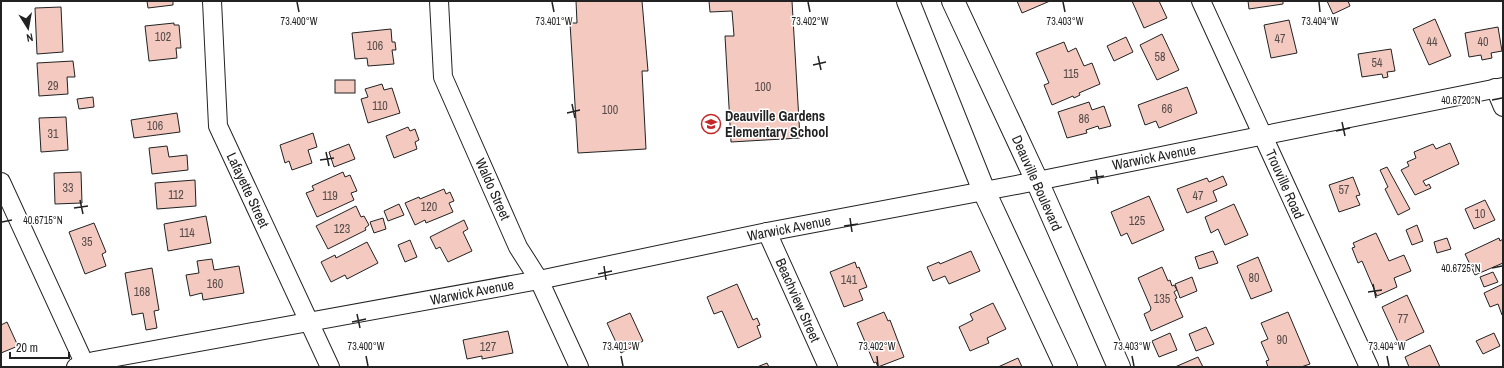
<svg xmlns="http://www.w3.org/2000/svg" width="1504" height="368" viewBox="0 0 1504 368" font-family="'Archivo Narrow',sans-serif">
	<rect width="100%" height="100%" fill="#fff"/>
	<g fill="#f3c9c0" stroke="#222">
		<polygon points="147,1 173,1 173,5 148,8"/>
		<polygon points="576,1 642,1 648,71 642,71 646,149 578,153 570,23 577,23"/>
		<polygon points="709,1 792,1 800,138 731,142 725,36 734,36 732,11 710,12"/>
		<polygon points="1017,1 1050,1 1022,13"/>
		<polygon points="1132,1 1159,1 1167,18 1144,28"/>
		<polygon points="1248,1 1283,1 1283,4 1249,9"/>
		<polygon points="1327,1 1348,1 1350,6 1333,14"/>
		<polygon points="61,7 63,52 37,54 35,8"/>
		<polygon points="1435,19 1451,56 1429,65 1413,29"/>
		<polygon points="1289,20 1297,53 1271,58 1264,25"/>
		<polygon points="174,23 174,25 179,25 181,48 176,48 177,58 149,61 145,26"/>
		<polygon points="1498,27 1502,51 1491,53 1492,58 1482,60 1481,55 1469,57 1465,33"/>
		<polygon points="391,29 392,42 395,42 396,50 392,50 394,64 368,66 367,58 355,59 352,33"/>
		<polygon points="1162,34 1179,70 1157,80 1140,45"/>
		<polygon points="1126,37 1133,52 1114,61 1107,46"/>
		<polygon points="1064,42 1068,52 1076,48 1084,66 1092,63 1100,84 1079,93 1080,95 1074,98 1073,96 1052,105 1044,85 1049,83 1036,53"/>
		<polygon points="1391,49 1395,71 1387,72 1388,77 1383,78 1382,74 1362,77 1358,54"/>
		<polygon points="73,61 75,77 67,77 68,94 39,96 37,63"/>
		<rect x="335" y="80" width="20" height="13"/>
		<polygon points="382,84 384,90 392,88 400,113 368,123 361,99 368,97 365,89"/>
		<polygon points="1187,87 1197,113 1159,128 1156,121 1145,125 1138,105"/>
		<polygon points="93,97 94,107 79,109 77,99"/>
		<polygon points="1089,102 1092,110 1104,106 1111,126 1099,129 1098,126 1086,130 1087,133 1067,138 1058,112"/>
		<polygon points="177,113 180,132 134,138 131,120"/>
		<polygon points="66,117 68,150 41,152 39,118"/>
		<polygon points="408,127 410,131 415,129 419,140 415,142 417,149 394,158 386,136"/>
		<polygon points="313,133 317,147 308,150 312,163 292,170 289,161 285,163 280,145"/>
		<polygon points="1450,143 1459,164 1423,181 1426,186 1429,184 1431,188 1415,195 1401,170 1409,166 1407,162 1416,158 1414,152 1433,144 1436,149"/>
		<polygon points="349,144 355,159 334,167 329,152"/>
		<polygon points="167,146 169,157 187,155 188,170 152,174 149,148"/>
		<polygon points="1387,167 1410,209 1398,215 1385,189 1388,187 1380,170"/>
		<polygon points="81,172 82,203 55,204 54,173"/>
		<polygon points="343,172 345,177 350,175 357,191 351,193 354,200 317,217 306,193 314,190 312,186"/>
		<polygon points="1223,176 1227,185 1213,191 1217,201 1187,213 1177,189 1207,178 1209,182"/>
		<polygon points="1353,177 1360,195 1356,196 1360,205 1339,212 1329,185"/>
		<polygon points="195,180 196,206 157,209 155,183"/>
		<polygon points="444,189 446,194 450,192 454,201 449,203 453,212 426,223 425,220 415,225 405,203 419,197 420,199"/>
		<polygon points="1149,196 1164,230 1132,244 1127,233 1121,236 1111,212"/>
		<polygon points="1485,200 1495,220 1474,229 1465,209"/>
		<polygon points="399,204 404,215 388,221 384,211"/>
		<polygon points="1234,204 1248,235 1225,245 1218,229 1211,233 1205,217"/>
		<polygon points="356,206 361,217 364,216 369,225 365,228 366,230 328,249 316,226"/>
		<polygon points="206,216 211,243 168,251 164,224"/>
		<polygon points="383,218 386,229 374,233 370,222"/>
		<polygon points="464,220 468,229 463,232 472,251 448,262 440,247 436,249 430,237"/>
		<polygon points="94,223 106,252 102,254 106,266 85,274 69,232"/>
		<polygon points="1417,225 1423,241 1412,245 1406,230"/>
		<polygon points="1376,233 1389,261 1404,255 1411,271 1394,278 1397,287 1377,296 1362,261 1358,263 1352,248 1355,247 1353,243"/>
		<polygon points="1447,238 1451,249 1437,253 1434,242"/>
		<polygon points="1499,238 1500,241 1503,239 1503,263 1475,275 1465,254"/>
		<polygon points="410,240 417,257 405,262 398,245"/>
		<polygon points="367,242 378,263 347,279 345,275 331,282 321,262 335,255 336,258"/>
		<polygon points="971,251 980,271 949,284 945,276 933,281 927,267 939,262 940,264"/>
		<polygon points="1213,251 1218,263 1199,269 1195,257"/>
		<polygon points="1258,257 1272,291 1251,299 1237,266"/>
		<polygon points="212,259 214,270 239,266 244,293 203,300 202,293 190,296 186,275 199,273 197,261"/>
		<polygon points="855,262 857,268 859,267 867,287 859,290 863,300 844,307 830,272"/>
		<polygon points="1162,267 1168,281 1170,280 1172,286 1174,285 1177,290 1174,292 1177,298 1175,299 1183,317 1151,331 1144,314 1150,311 1151,308 1138,278"/>
		<polygon points="152,268 159,310 154,311 157,328 146,330 143,313 132,315 125,273"/>
		<polygon points="1493,272 1498,282 1484,287 1480,277"/>
		<polygon points="1192,277 1197,291 1180,298 1175,284"/>
		<polygon points="737,284 753,320 757,318 760,325 757,326 761,337 738,348 722,311 714,314 707,297"/>
		<polygon points="1503,284 1503,314 1502,315 1498,304 1490,307 1484,293"/>
		<polygon points="1407,295 1424,332 1399,344 1382,307"/>
		<polygon points="993,303 1006,329 987,338 989,343 970,351 959,327 973,320 970,314"/>
		<polygon points="884,312 888,321 890,320 904,357 878,367 876,362 874,363 857,323"/>
		<polygon points="1288,312 1310,364 1301,367 1268,367 1266,361 1269,360 1261,342 1268,339 1261,323"/>
		<polygon points="630,313 643,341 621,353 607,323"/>
		<polygon points="7,322 18,346 1,353 1,325"/>
		<polygon points="1206,327 1214,344 1196,351 1189,334"/>
		<polygon points="508,331 513,353 482,359 482,356 467,359 463,340"/>
		<polygon points="1170,333 1177,350 1159,357 1152,341"/>
		<polygon points="1494,333 1500,346 1483,354 1476,341"/>
		<polygon points="1430,345 1440,367 1409,367 1405,357"/>
		<polygon points="1198,357 1203,367 1175,367"/>
		<polygon points="1018,358 1022,367 998,367"/>
		<polygon points="767,363 769,367 757,367"/>
	</g>
	<g fill="none" stroke-linecap="round" stroke-linejoin="round">
		<g stroke="#222" stroke-width="20">
			<g id="minor">
				<polyline points="212,1 218,126 330,367"/>
				<polyline points="439,1 443,77 518,247 539,280 579,367"/>
				<polyline points="1201,1 1369,367"/>
				<polyline points="1495,88 1503,107"/>
				<polyline points="1,182 86,367"/>
				<polyline points="767,232 828,367"/>
				<polyline points="76,367 94,361 539,280 767,232 1037,181 1503,87"/>
			</g>
		</g>
		<g stroke="#222" stroke-width="24">
			<g id="tertiary">
				<polyline points="908,1 984,191 1066,367"/>
				<polyline points="953,1 1037,181 1119,367"/>
			</g>
		</g>
		<use href="#minor" stroke="#fff" stroke-width="18"/>
		<use href="#tertiary" stroke="#fff" stroke-width="22"/>
	</g>
	<path fill="none" stroke="#222" stroke-width="1.5" d="M297,2L299,12M552,2L554,12M808,2L810,12M1063,2L1065,12M1319,2L1320,12M818,56L821,70M813,65L826,62M1492,100L1502,98M572,104L575,118M567,113L580,110M1342,122L1345,136M1336,131L1350,128M326,152L329,166M320,160L334,158M1096,170L1098,184M1090,178L1104,176M80,200L83,214M74,208L88,206M850,218L852,232M2,222L12,220M844,226L858,224M604,266L606,280M1492,268L1502,266M598,274L612,271M1373,284L1376,298M1368,292L1382,290M357,314L360,328M352,322L366,319M366,356L368,366M621,356L623,366M877,356L878,366M1132,356L1134,366M1387,356L1389,366"/>
	<defs>
		<g id="school-ring" transform="scale(1)"><circle r="9.5" fill="#fff" stroke="#c62828" stroke-width="1.5"/><path d="M0-5L7-2L0 1L-7-2ZM-4 1L0 2.5L4 1V4Q0 6-4 4Z" fill="#c62828"/></g>
	</defs>
	<g fill-rule="evenodd">
		<use href="#school-ring" x="711" y="124"/>
	</g>
	<g text-anchor="middle" dominant-baseline="central" stroke-width="3" stroke-linejoin="round" paint-order="stroke">
		<g font-size="12" fill="#564c4a">
			<text x="163" y="37">102</text>
			<text x="1280" y="39">47</text>
			<text x="1432" y="42">44</text>
			<text x="1483" y="42">40</text>
			<text x="375" y="46">106</text>
			<text x="1160" y="57">58</text>
			<text x="1377" y="63">54</text>
			<text x="1071" y="74">115</text>
			<text x="53" y="86">29</text>
			<text x="763" y="87">100</text>
			<text x="380" y="106">110</text>
			<text x="1167" y="109">66</text>
			<text x="610" y="110">100</text>
			<text x="1084" y="119">86</text>
			<text x="155" y="126">106</text>
			<text x="53" y="134">31</text>
			<text x="68" y="188">33</text>
			<text x="1344" y="190">57</text>
			<text x="176" y="195">112</text>
			<text x="330" y="196">119</text>
			<text x="1198" y="196">47</text>
			<text x="429" y="207">120</text>
			<text x="1480" y="214">10</text>
			<text x="1137" y="221">125</text>
			<text x="342" y="229">123</text>
			<text x="187" y="233">114</text>
			<text x="87" y="242">35</text>
			<text x="1254" y="278">80</text>
			<text x="849" y="280">141</text>
			<text x="215" y="284">160</text>
			<text x="142" y="292">168</text>
			<text x="1162" y="299">135</text>
			<text x="1403" y="319">77</text>
			<text x="1282" y="340">90</text>
			<text x="488" y="347">127</text>
		</g>
		<g font-size="14" font-weight="bold" fill="#222" stroke="#fff" text-anchor="start">
			<text x="725" y="116">Deauville Gardens<tspan x="725" dy="16">Elementary School</tspan></text>
		</g>
		<g font-size="14" fill="#222" stroke="#fff">
			<text transform="translate(1154 157) rotate(-11)">Warwick Avenue</text>
			<text transform="translate(1037 183) rotate(66)">Deauville Boulevard</text>
			<text transform="translate(1285 184) rotate(66)">Trouville Road</text>
			<text transform="translate(493 189) rotate(66)">Waldo Street</text>
			<text transform="translate(248 190) rotate(65)">Lafayette Street</text>
			<text transform="translate(789 228) rotate(-11)">Warwick Avenue</text>
			<text transform="translate(472 292) rotate(-11)">Warwick Avenue</text>
			<text transform="translate(798 300) rotate(66)">Beachview Street</text>
		</g>
	</g>
	<g font-size="10" text-anchor="middle" fill="#222" stroke="#fff" stroke-width="3" stroke-linejoin="round" paint-order="stroke">
		<text x="299" y="25">73.400°W</text>
		<text x="554" y="25">73.401°W</text>
		<text x="810" y="25">73.402°W</text>
		<text x="1065" y="25">73.403°W</text>
		<text x="1320" y="25">73.404°W</text>
		<text x="1461" y="104">40.6720°N</text>
		<text x="43" y="224">40.6715°N</text>
		<text x="1461" y="272">40.6725°N</text>
		<text x="366" y="350">73.400°W</text>
		<text x="621" y="350">73.401°W</text>
		<text x="877" y="350">73.402°W</text>
		<text x="1132" y="350">73.403°W</text>
		<text x="1387" y="350">73.404°W</text>
	</g>
	<rect width="1504" height="368" fill="none" stroke="#222222" stroke-width="4"/>
	<g transform="translate(28 28) rotate(169)" stroke="#ffffff" stroke-width="3" paint-order="stroke">
	<path d="M0-3L7 15L0 10L-7 15Z" fill="#222222"/>
	<text y="-6" font-size="11" font-weight="bold" text-anchor="middle" fill="#222222">N</text>
	</g>
	<path d="M10 352v6h59v-6" fill="none" stroke="#222222" stroke-width="2"/>
	<text x="16" y="352" font-size="12" fill="#222222" stroke="#ffffff" stroke-width="3" paint-order="stroke">20 m</text>
</svg>
